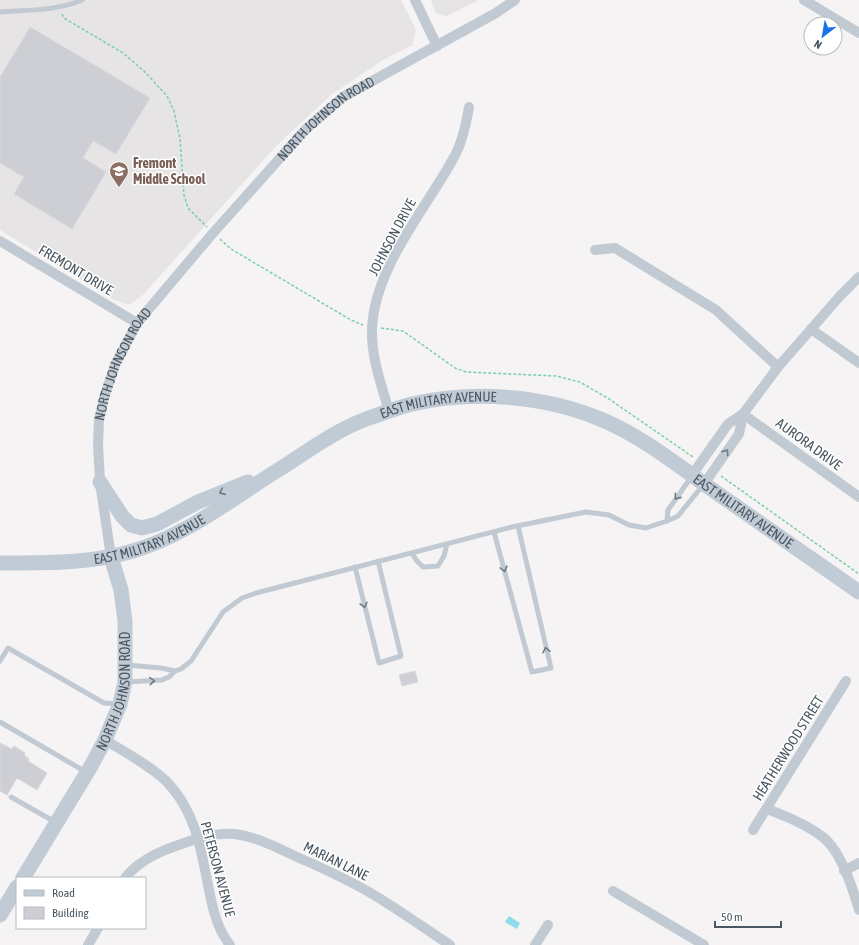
<svg xmlns="http://www.w3.org/2000/svg" width="859" height="945" viewBox="0 0 859 945" font-family="'Asap Condensed',sans-serif">
	<rect width="100%" height="100%" fill="#f5f3f3"/>
	<g fill="#e6e4e5">
		<polygon points="0,0 401,0 416,29 413,45 383,60 331,95 276,146 143,295 129,305 112,299 0,230"/>
		<polygon points="431,0 479,0 447,16 437,14 434,10"/>
	</g>
	<polygon fill="#90daee" points="509,916 520,923 517,929 505,922"/>
	<g fill="#cdcfd5" stroke="#d7d9de">
		<polygon points="30,27 150,98 116,154 93,141 83,158 106,172 72,229 14,194 24,177 0,163 0,77"/>
		<polygon points="415,671 418,682 402,686 399,675"/>
		<polygon points="0,743 12,749 14,746 25,753 24,755 29,759 28,761 47,773 37,790 17,778 7,795 0,791"/>
	</g>
	<g fill="none" stroke-linecap="round" stroke-linejoin="round">
		<g stroke="#7ad0a6" stroke-width="1.5" stroke-dasharray="3 2" stroke-linecap="butt">
			<polyline points="62,14 64,18 123,53 144,71 167,96 174,111 180,139 184,195 188,208 207,227"/>
			<polyline points="220,239 231,249 351,320 363,325"/>
			<polyline points="381,328 403,331 455,368 466,372 556,376 580,382 609,399 693,457"/>
			<polyline points="721,476 859,574"/>
		</g>
		<g stroke="#c1cad2" stroke-width="5">
			<path d="M0,12C27,10 57,11 82,0"/>
			<polyline points="667,521 668,510 692,476"/>
			<polyline points="494,532 532,672 551,668 518,526"/>
			<polyline points="412,553 416,560 423,567 438,566 444,556 447,544"/>
			<polyline points="355,567 379,663 401,656 378,561"/>
			<polyline points="0,661 8,648 104,703 117,704"/>
			<polyline points="127,665 161,668 175,671"/>
			<polyline points="126,682 162,680 169,677 175,671 181,669 191,661 223,612 242,598 256,593 512,527 586,512 609,515 629,525 646,528 667,521 678,516 703,485"/>
			<polyline points="0,722 86,772"/>
			<polyline points="11,797 55,822"/>
		</g>
		<g stroke="#c1cad2" stroke-width="10">
			<polyline points="415,0 437,46"/>
			<polyline points="804,0 859,33"/>
			<polyline points="0,241 137,323"/>
			<polyline points="595,250 615,248 716,310 778,367"/>
			<polyline points="811,329 859,363"/>
			<path d="M389,411C381,384 371,357 372,328C375,267 425,210 453,159C462,144 466,125 469,107"/>
			<polyline points="743,414 859,497"/>
			<polyline points="692,475 728,424 743,414 778,367 840,296 859,277"/>
			<polyline points="704,484 739,434 743,414"/>
			<path id="s1" d="M111,557L100,482L98,444L99,420L104,398L115,365L137,323L213,233L306,129L343,97L496,13L515,0"/>
			<path d="M105,740C123,751 154,768 168,783C194,811 200,844 207,880C212,904 215,926 230,945"/>
			<path d="M767,809C786,816 808,825 824,838C841,852 853,889 859,910"/>
			<polyline points="753,830 846,681"/>
			<polyline points="844,871 859,863"/>
			<path d="M125,878C137,863 156,853 173,847C192,840 214,832 235,834C257,837 278,848 297,857C325,869 353,882 379,898C403,913 426,929 450,945"/>
			<polyline points="613,891 704,945"/>
			<polyline points="88,945 98,928"/>
			<polyline points="535,945 548,925"/>
		</g>
		<g stroke="#c1cbd6" stroke-width="15">
			<polyline points="100,482 122,516 131,525 142,528 157,524 198,502 248,482"/>
			<path id="s2" d="M0,563C45,563 90,564 133,551C185,536 230,500 275,472C304,454 334,431 366,419C381,414 396,408 412,404C475,390 545,395 605,421C646,439 681,468 717,493C765,526 812,559 859,592"/>
			<path id="s3" d="M23,878L91,766L105,740L120,704L125,682V621L121,590L111,557"/>
			<polyline points="0,915 17,887"/>
		</g>
	</g>
	<defs><path id="oneway-chevron" d="M-2-3.5L2.5 0L-2 3.5" fill="none" stroke-width="1.6" stroke-linecap="round" stroke-linejoin="round"/></defs>
	<g stroke="#6e7983">
		<use href="#oneway-chevron" transform="translate(726 452) rotate(-55)"/>
		<use href="#oneway-chevron" transform="translate(677 497) rotate(125)"/>
		<use href="#oneway-chevron" transform="translate(504 569) rotate(75)"/>
		<use href="#oneway-chevron" transform="translate(364 605) rotate(76)"/>
		<use href="#oneway-chevron" transform="translate(546 650) rotate(-103)"/>
		<use href="#oneway-chevron" transform="translate(152 681) rotate(-3)"/>
	</g>
	<use stroke="#6e7984" href="#oneway-chevron" transform="translate(222 492) rotate(156)"/>
	<defs>
		<g id="school-pin" transform="scale(1)"><path d="M0 17L-7.5 6A9.5 9.5 0 1 1 7.5 6Z" fill="#8d6e63" stroke="#fff"/><path d="M0-5L7-2L0 1L-7-2ZM-4 1L0 2.5L4 1V4Q0 6-4 4Z" fill="#fff"/></g>
	</defs>
	<g fill-rule="evenodd">
		<use href="#school-pin" x="119" y="171"/>
	</g>
	<g text-anchor="middle" dominant-baseline="central" stroke-width="3" stroke-linejoin="round" paint-order="stroke">
		<g font-size="14" fill="#4a5661" stroke="#fff">
			<text stroke="none"><textPath href="#s1" startOffset="522">NORTH JOHNSON ROAD</textPath></text>
			<text transform="translate(392 237) rotate(-62)">JOHNSON DRIVE</text>
			<text transform="translate(76 270) rotate(31)">FREMONT DRIVE</text>
			<text stroke="none"><textPath href="#s1" startOffset="199">NORTH JOHNSON ROAD</textPath></text>
			<text stroke="none"><textPath href="#s2" startOffset="477">EAST MILITARY AVENUE</textPath></text>
			<text transform="translate(809 444) rotate(36)">AURORA DRIVE</text>
			<text stroke="none"><textPath href="#s2" startOffset="813">EAST MILITARY AVENUE</textPath></text>
			<text stroke="none"><textPath href="#s2" startOffset="153">EAST MILITARY AVENUE</textPath></text>
			<text stroke="none"><textPath href="#s3" startOffset="211">NORTH JOHNSON ROAD</textPath></text>
			<text transform="translate(788 748) rotate(-58)">HEATHERWOOD STREET</text>
			<text transform="translate(336 861) rotate(26)">MARIAN LANE</text>
			<text transform="translate(218 869) rotate(75)">PETERSON AVENUE</text>
		</g>
		<g font-size="14" font-weight="bold" fill="#785e54" stroke="#fff" text-anchor="start">
			<text x="133" y="163">Fremont<tspan x="133" dy="16">Middle School</tspan></text>
		</g>
	</g>
	<rect x="16" y="877" width="130" height="52" fill="#ffffff" stroke="#b7bbc0"/>
	<rect x="24" y="890" width="20" height="6" fill="#c1cbd6" stroke="#b7bbc0"/>
	<text x="52" y="897" font-size="12" fill="#4a5661">Road</text>
	<rect x="24" y="907" width="20" height="12" fill="#cdcfd5" stroke="#b7bbc0"/>
	<text x="52" y="917" font-size="12" fill="#4a5661">Building</text>
	<g transform="translate(823 36) rotate(211)"><circle r="19" fill="#ffffff" stroke="#b7bbc0"/>
	<path d="M0-3L7 15L0 10L-7 15Z" fill="#1a73e8"/>
	<text y="-6" font-size="11" font-weight="bold" text-anchor="middle" fill="#4a5661">N</text>
	</g>
	<path d="M715 921v6h66v-6" fill="none" stroke="#4a5661" stroke-width="2"/>
	<text x="721" y="921" font-size="12" fill="#4a5661" stroke="#ffffff" stroke-width="3" paint-order="stroke">50 m</text>
</svg>
